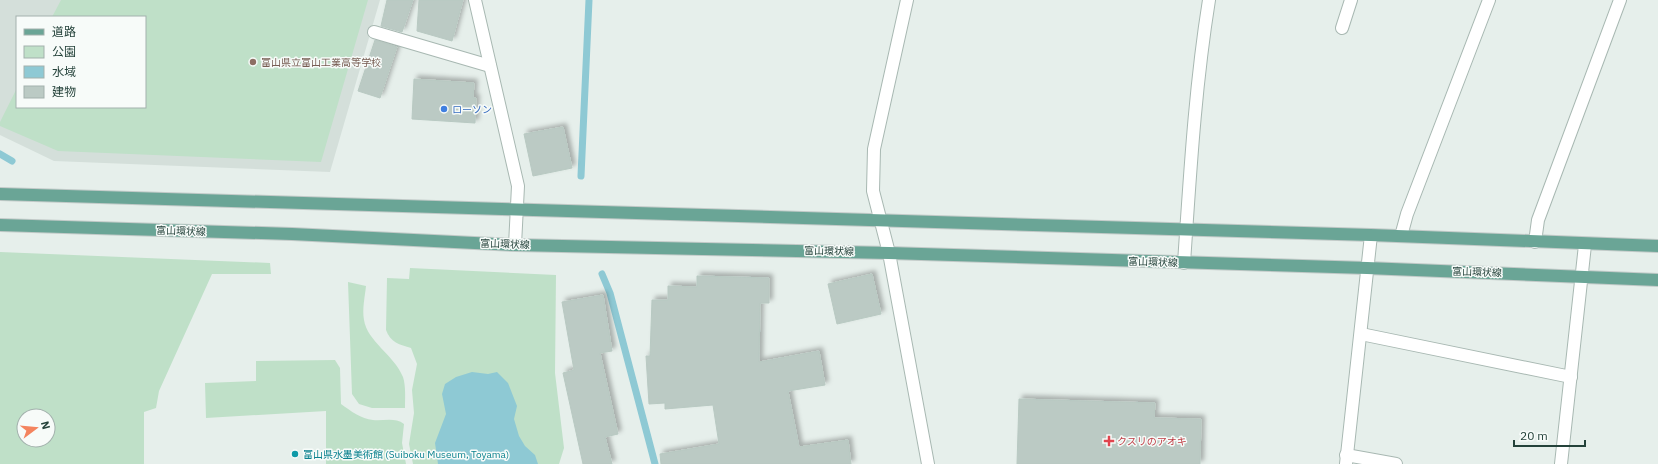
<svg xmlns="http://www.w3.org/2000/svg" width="1658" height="464" viewBox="0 0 1658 464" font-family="'IBM Plex Sans','Noto Sans JP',sans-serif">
	<defs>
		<filter id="shadow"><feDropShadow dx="3.5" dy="-3.5" stdDeviation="2" flood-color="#0004"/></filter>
	</defs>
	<rect width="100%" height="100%" fill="#e6efeb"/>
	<path fill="#d4dfda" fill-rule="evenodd" d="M0,0H380L330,172L54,161L0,135ZM17,17H145V107H17Z"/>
	<g fill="#bfe0c8" fill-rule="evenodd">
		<polygon points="61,0 368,0 321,162 58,151 0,126 0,122 17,88 17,107 145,107 145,17 52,17"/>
		<path d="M0,252L270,263L271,274H212L159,391L156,408L144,412V464H0ZM24,416H48V440H24Z"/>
		<path d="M410,268L556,275L555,373L564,448L559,464H413L409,444L414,413L412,390L417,364L411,348C400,345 390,342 386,330L387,278L409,279Z"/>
		<path d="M348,282L366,286C365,296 362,309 364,320C367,341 394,355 403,377C406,386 405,399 405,408H372L359,404L352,394Z"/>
		<path d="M335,360L340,368L341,404C351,411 361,419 373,420C384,421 395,417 404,424L402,443L406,464H326V411L206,418L205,383L256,381V361Z"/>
	</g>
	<polygon fill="#8ec9d4" points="472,372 488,374 497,372 508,383 517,406 514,419 519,436 525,446 535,455 538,464 438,464 435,443 446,414 442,394 445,384 456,377"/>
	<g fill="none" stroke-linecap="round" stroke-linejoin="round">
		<g stroke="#8ec9d4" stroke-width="7">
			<polyline points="0,154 12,161"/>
			<polyline points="581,176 589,0"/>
			<polyline points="602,274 610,293 655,464"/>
		</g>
	</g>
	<g fill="#bbcac4" stroke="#b8c9c2" filter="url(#shadow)">
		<polygon points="387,0 413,0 402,32 381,26"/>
		<polygon points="419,0 463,0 452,41 417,31"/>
		<polygon points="375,40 397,47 380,98 358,91"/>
		<polygon points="414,79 474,83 473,98 476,98 475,123 412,119"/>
		<polygon points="563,127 572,168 533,176 524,134"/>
		<polygon points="872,274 881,314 837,324 828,284"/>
		<polygon points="697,276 769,278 769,303 760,303 759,362 819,351 825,385 788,391 799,447 848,440 851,464 661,464 660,454 719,444 713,405 665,409 665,403 649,404 646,356 650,356 652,300 668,300 668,286 697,287"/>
		<polygon points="603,295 612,351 600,353 618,434 605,437 612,464 583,464 563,373 574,370 562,302"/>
		<polygon points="1019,399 1155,403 1154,418 1201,419 1200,464 1017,464"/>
	</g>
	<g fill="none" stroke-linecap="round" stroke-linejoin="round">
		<g stroke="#a8b8b2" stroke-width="14">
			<g id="street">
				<polyline points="475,0 518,186 515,245"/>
				<polyline points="907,0 874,149 873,191 889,253 928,464"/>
				<polyline points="1342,28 1351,0"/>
				<polyline points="374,32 490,66"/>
				<polyline points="1401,236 1407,214 1489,0"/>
				<polyline points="1535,242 1538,220 1620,0"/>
				<path d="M1184,263C1190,175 1195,87 1209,0"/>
				<polyline points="1361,334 1571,377"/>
				<polyline points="1346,455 1396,464"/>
				<polyline points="1346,464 1371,235"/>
				<polyline points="1561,464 1585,245"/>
			</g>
		</g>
		<g stroke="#c2cac8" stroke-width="14">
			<g id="primary">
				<polyline points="0,194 1371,235 1658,246"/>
				<polyline points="0,225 292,234 515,245 889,253 1367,268 1658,280"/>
			</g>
		</g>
		<use href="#street" stroke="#fff" stroke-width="12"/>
		<use href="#primary" stroke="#6aa596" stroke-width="12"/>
	</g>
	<circle fill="#8d6e63" stroke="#f7fbf9" stroke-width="1.5" cx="253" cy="62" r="4"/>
	<circle fill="#3f7fe0" stroke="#f7fbf9" stroke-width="1.5" cx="444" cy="109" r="4"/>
	<path fill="#e0444e" stroke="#f7fbf9" stroke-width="1.5" d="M1107 435h4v4h4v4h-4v4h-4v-4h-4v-4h4z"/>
	<circle fill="#0f9aa8" stroke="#f7fbf9" stroke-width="1.5" cx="295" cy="454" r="4"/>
	<g text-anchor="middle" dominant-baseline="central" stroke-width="3" stroke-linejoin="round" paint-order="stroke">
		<g font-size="10" fill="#785e54" stroke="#f7fbf9" text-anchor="start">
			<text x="261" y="62">富山県立富山工業高等学校</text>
		</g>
		<g font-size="10" fill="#366cbe" stroke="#f7fbf9" text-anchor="start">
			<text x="452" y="109">ローソン</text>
		</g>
		<g font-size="10" fill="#24423a" stroke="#f7fbf9">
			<text transform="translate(181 231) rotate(2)">富山環状線</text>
			<text transform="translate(505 244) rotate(2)">富山環状線</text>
			<text transform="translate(829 251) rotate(1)">富山環状線</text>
			<text transform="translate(1153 262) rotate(2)">富山環状線</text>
			<text transform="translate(1477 272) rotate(2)">富山環状線</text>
		</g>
		<g font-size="10" fill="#be3a42" stroke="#f7fbf9" text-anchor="start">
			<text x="1117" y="441">クスリのアオキ</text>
		</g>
		<g font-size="10" fill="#0d838f" stroke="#f7fbf9" text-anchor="start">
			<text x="303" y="454">富山県水墨美術館 (Suiboku Museum, Toyama)</text>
		</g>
	</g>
	<rect x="16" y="16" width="130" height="92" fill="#f7fbf9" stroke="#a3b1ad"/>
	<rect x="24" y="29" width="20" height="6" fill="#6aa596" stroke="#a3b1ad"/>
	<text x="52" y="36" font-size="12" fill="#24423a">道路</text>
	<rect x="24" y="46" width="20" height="12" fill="#bfe0c8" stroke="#a3b1ad"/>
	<text x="52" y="56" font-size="12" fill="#24423a">公園</text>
	<rect x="24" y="66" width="20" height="12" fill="#8ec9d4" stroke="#a3b1ad"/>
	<text x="52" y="76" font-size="12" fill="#24423a">水域</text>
	<rect x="24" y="86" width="20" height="12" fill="#bbcac4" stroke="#a3b1ad"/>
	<text x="52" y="96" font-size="12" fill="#24423a">建物</text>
	<g transform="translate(36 428) rotate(74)"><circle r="19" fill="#f7fbf9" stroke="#a3b1ad"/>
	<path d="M0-3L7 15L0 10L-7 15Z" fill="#f4845f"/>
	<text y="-6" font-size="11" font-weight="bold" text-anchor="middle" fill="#24423a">N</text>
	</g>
	<path d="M1514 440v6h71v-6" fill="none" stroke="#24423a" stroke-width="2"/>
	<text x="1520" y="440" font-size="12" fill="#24423a" stroke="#f7fbf9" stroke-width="3" paint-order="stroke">20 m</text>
</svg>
